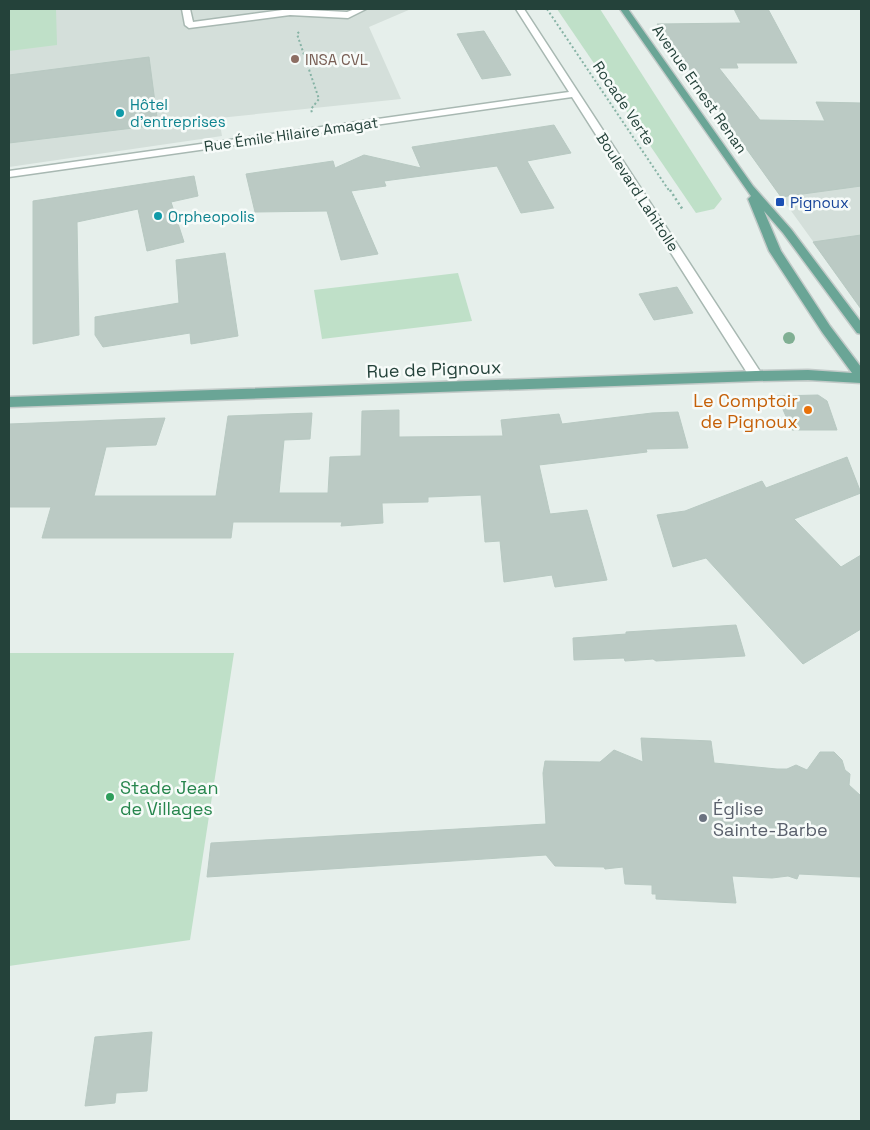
<svg xmlns="http://www.w3.org/2000/svg" width="870" height="1130" viewBox="0 0 870 1130" font-family="'Space Grotesk',sans-serif">
	<rect width="100%" height="100%" fill="#e6efeb"/>
	<g fill="#d4dfda">
		<polygon points="9,9 411,9 369,27 401,99 219,118 222,136 9,167"/>
		<polygon points="816,102 861,103 861,308 730,126 753,123 826,126"/>
	</g>
	<g fill="#bfe0c8">
		<polygon points="9,9 56,9 57,45 9,51"/>
		<polygon points="557,9 600,9 722,199 714,209 696,213"/>
		<polygon points="458,273 472,321 322,339 314,290"/>
		<polygon points="9,653 234,653 190,940 9,966"/>
	</g>
	<g fill="#bbcac4" stroke="#b8c9c2">
		<polygon points="734,9 768,9 797,63 736,63 738,68 719,68 760,120 825,121 816,102 861,103 861,186 781,197 657,24 741,23"/>
		<polygon points="484,31 511,75 482,79 457,34"/>
		<polygon points="149,57 158,125 9,143 9,75"/>
		<polygon points="554,125 571,153 527,161 554,208 521,213 497,166 384,181 386,186 351,191 378,254 341,260 327,211 255,212 246,174 333,161 335,168 364,155 421,168 412,147"/>
		<polygon points="194,176 198,196 171,202 184,242 147,251 138,209 77,222 79,335 33,344 33,201"/>
		<polygon points="861,235 861,309 813,242"/>
		<polygon points="225,253 238,336 191,344 190,333 103,347 95,335 95,317 179,303 176,260"/>
		<polygon points="677,287 693,313 654,320 639,294"/>
		<polygon points="818,395 827,401 837,430 792,430 777,396"/>
		<polygon points="399,410 399,437 503,436 501,420 559,414 562,424 652,413 678,412 688,448 646,449 647,452 539,465 550,514 587,510 607,580 555,587 552,575 504,582 500,541 485,542 481,495 428,497 428,502 382,503 383,523 341,526 342,522 233,522 231,538 42,538 51,507 9,507 9,424 165,418 156,445 106,447 94,496 216,496 228,416 312,413 310,439 284,440 279,493 328,493 330,457 361,456 362,411"/>
		<polygon points="847,457 861,493 794,519 841,567 861,555 861,629 803,664 706,558 673,567 657,515 685,511 762,481 766,488"/>
		<polygon points="736,625 745,656 656,661 653,659 625,661 624,658 574,660 573,638 626,634 626,632"/>
		<polygon points="641,738 711,741 714,763 777,769 787,769 796,765 807,770 820,752 834,752 842,760 845,770 850,774 849,785 861,796 861,877 799,874 797,879 788,876 772,878 732,876 736,903 656,899 656,894 652,894 652,885 625,884 623,867 605,869 604,867 555,866 546,855 207,877 211,843 546,824 543,773 545,761 600,762 614,750 643,762"/>
		<polygon points="152,1032 147,1091 116,1093 115,1103 85,1106 95,1037"/>
	</g>
	<g fill="none" stroke-linecap="round" stroke-linejoin="round">
		<g stroke="#a8b8b2" stroke-width="3">
			<g id="minor">
				<polygon points="182,9 190,9 193,22 290,9 347,12 355,9 366,9 348,18 290,15 189,28 185,25"/>
				<polygon points="516,9 524,9 761,373 762,376 761,379 751,379 572,97 9,177 9,171 569,92"/>
			</g>
		</g>
		<g stroke="#c2cac8" stroke-width="3">
			<polygon id="major" points="620,9 628,9 753,186 791,229 861,322 861,334 857,333 783,233 764,211 781,251 830,326 861,367 861,383 808,380 756,381 9,407 9,397 756,371 808,370 852,373 822,332 769,251 748,199 751,196"/>
		</g>
		<g stroke="#86b3a5" stroke-width="2" stroke-dasharray="2 2.5" stroke-linecap="butt">
			<polyline points="547,9 670,192"/>
			<polyline points="299,32 297,34 319,99 311,109 312,113"/>
		</g>
		<polyline stroke="#86b3a5" stroke-width="2.5" stroke-dasharray="2 3" stroke-linecap="butt" points="670,190 683,210"/>
		<use href="#minor" fill="#fff" fill-rule="evenodd"/>
		<use href="#major" fill="#6aa596" fill-rule="evenodd"/>
	</g>
	<circle fill="#80af93" cx="789" cy="338" r="6"/>
	<circle fill="#8d6e63" stroke="#f7fbf9" stroke-width="2" cx="295" cy="59" r="5"/>
	<g fill="#0f9aa8" stroke="#f7fbf9" stroke-width="2">
		<circle cx="120" cy="113" r="5"/>
		<circle cx="158" cy="216" r="5"/>
	</g>
	<rect fill="#1a4fb4" stroke="#f7fbf9" stroke-width="2" x="775" y="197" width="10" height="10" rx="2.5"/>
	<circle fill="#e8710a" stroke="#f7fbf9" stroke-width="2" cx="808" cy="410" r="5"/>
	<circle fill="#2e9e5b" stroke="#f7fbf9" stroke-width="2" cx="110" cy="797" r="5"/>
	<circle fill="#6b7280" stroke="#f7fbf9" stroke-width="2" cx="703" cy="818" r="5"/>
	<g text-anchor="middle" dominant-baseline="central" stroke-width="5" stroke-linejoin="round" paint-order="stroke">
		<g font-size="15" fill="#785e54" stroke="#f7fbf9" text-anchor="start">
			<text x="305" y="59">INSA CVL</text>
		</g>
		<g font-size="15" fill="#24423a" stroke="#f7fbf9">
			<text transform="translate(700 89) rotate(55)">Avenue Ernest Renan</text>
			<text transform="translate(624 103) rotate(56)">Rocade Verte</text>
			<text transform="translate(291 134) rotate(-8)">Rue Émile Hilaire Amagat</text>
			<text transform="translate(638 192) rotate(57)">Boulevard Lahitolle</text>
		</g>
		<g font-size="15" fill="#0d838f" stroke="#f7fbf9" text-anchor="start">
			<text x="130" y="104">Hôtel<tspan x="130" dy="17">d'entreprises</tspan></text>
			<text x="168" y="216">Orpheopolis</text>
		</g>
		<g font-size="15" fill="#164399" stroke="#f7fbf9" text-anchor="start">
			<text x="790" y="202">Pignoux</text>
		</g>
		<g font-size="18" fill="#24423a" stroke="#f7fbf9">
			<text transform="translate(434 369) rotate(-2)">Rue de Pignoux</text>
		</g>
		<g font-size="18" fill="#c56008" stroke="#f7fbf9" text-anchor="end">
			<text x="798" y="400">Le Comptoir<tspan x="798" dy="21">de Pignoux</tspan></text>
		</g>
		<g font-size="18" fill="#27864d" stroke="#f7fbf9" text-anchor="start">
			<text x="120" y="787">Stade Jean<tspan x="120" dy="21">de Villages</tspan></text>
		</g>
		<g font-size="18" fill="#5b616d" stroke="#f7fbf9" text-anchor="start">
			<text x="713" y="808">Église<tspan x="713" dy="21">Sainte-Barbe</tspan></text>
		</g>
	</g>
	<rect width="870" height="1130" fill="none" stroke="#24423a" stroke-width="20"/>
</svg>
